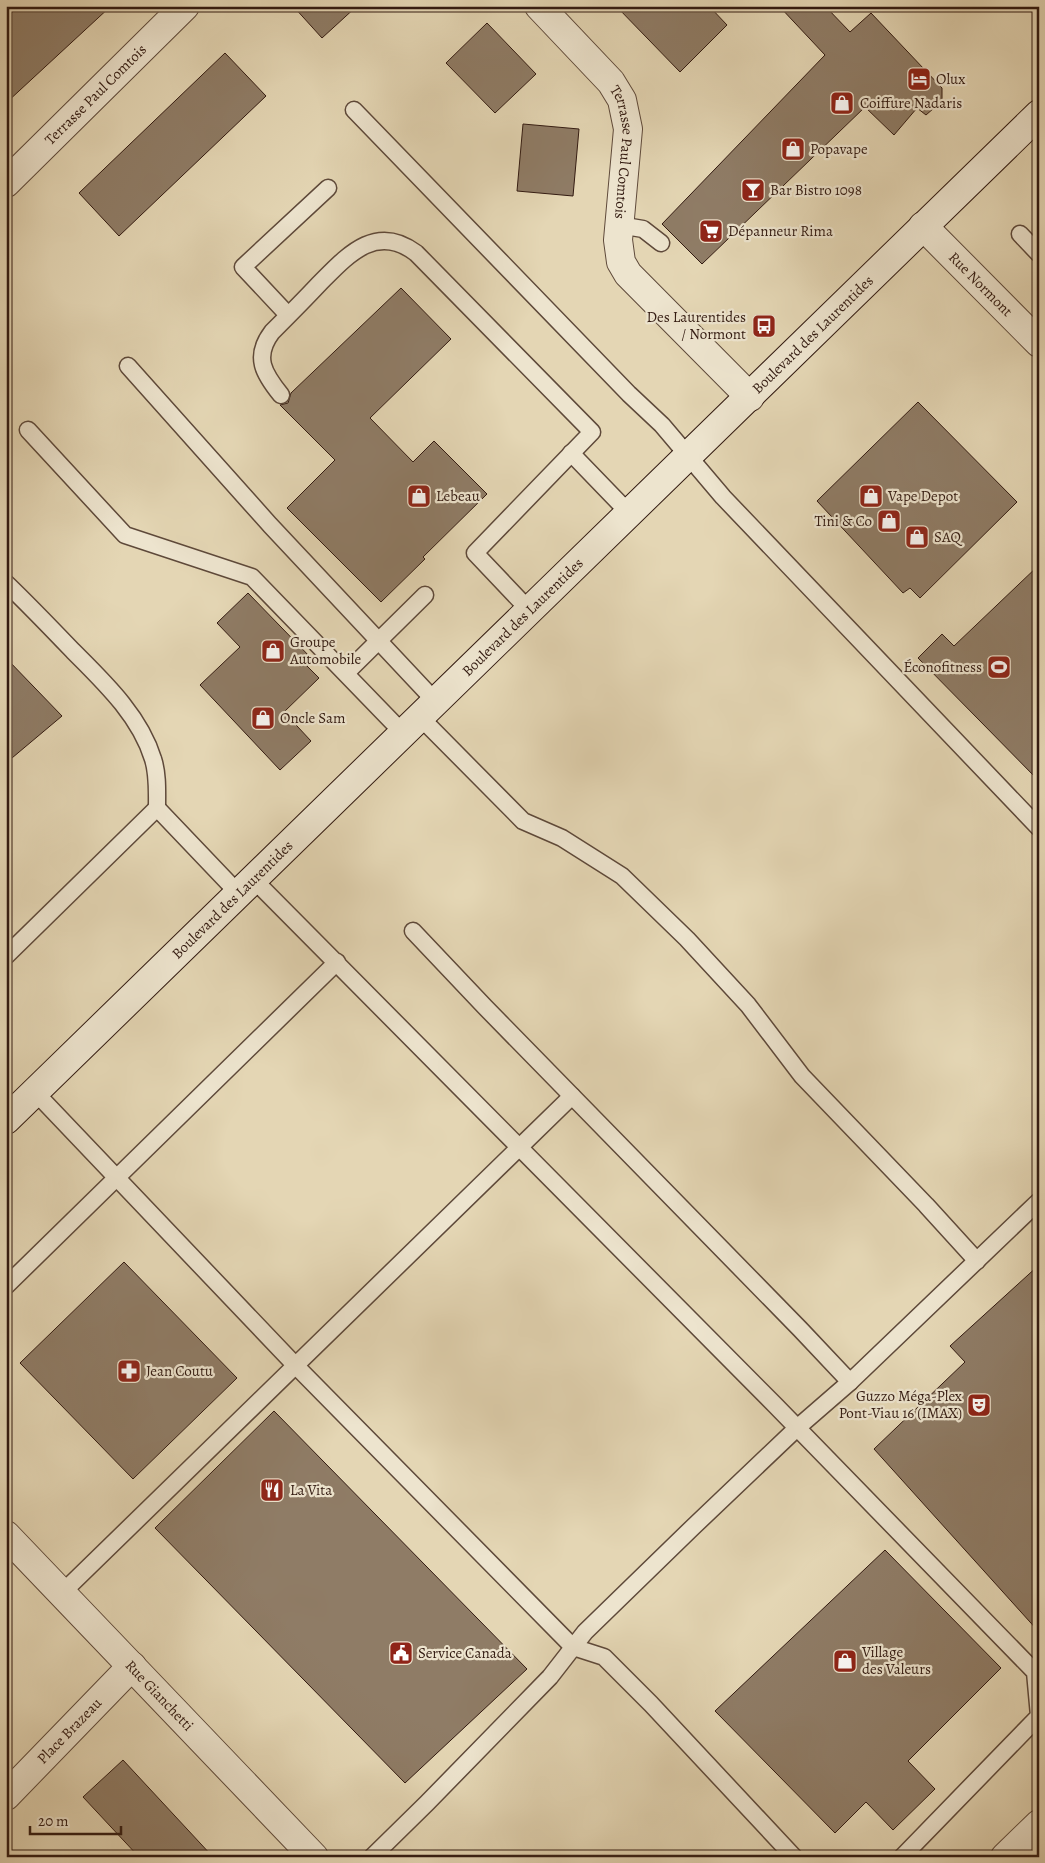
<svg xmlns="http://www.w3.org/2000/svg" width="1045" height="1863" viewBox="0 0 1045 1863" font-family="Alegreya,serif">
	<rect width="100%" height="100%" fill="#e4d6b4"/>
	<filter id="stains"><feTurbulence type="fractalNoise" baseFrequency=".004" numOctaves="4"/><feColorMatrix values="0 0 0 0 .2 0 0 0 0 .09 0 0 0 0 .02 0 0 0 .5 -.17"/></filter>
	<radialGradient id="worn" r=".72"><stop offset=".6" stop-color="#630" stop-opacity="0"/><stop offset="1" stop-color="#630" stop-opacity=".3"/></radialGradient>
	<g fill="#8f7c66" stroke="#321a11">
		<polygon points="6,6 111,6 6,103"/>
		<polygon points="293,6 357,6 322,38"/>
		<polygon points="616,6 709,6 727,25 680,72"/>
		<polygon points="779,6 825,6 850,32 871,13 942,88 942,101 926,115 917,108 894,135 865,107 702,264 662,224 825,55"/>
		<polygon points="487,23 536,74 495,113 446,63"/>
		<polygon points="225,53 266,96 119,236 79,193"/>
		<polygon points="523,124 579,129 573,196 517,191"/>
		<polygon points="401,288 451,339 370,418 413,462 434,441 487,494 423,557 425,559 381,602 287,508 335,460 280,405 288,403 291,393"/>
		<polygon points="918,402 1017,502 920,598 910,588 903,593 817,501"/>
		<polygon points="1039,565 1039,781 918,658 942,634 954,646"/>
		<polygon points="248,593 313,660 307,666 319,678 284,712 311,741 280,770 200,685 240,647 217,623"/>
		<polygon points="6,658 62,716 6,763"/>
		<polygon points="124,1262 237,1378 133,1479 20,1363"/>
		<polygon points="1039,1265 1039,1632 874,1449 965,1362 950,1346"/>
		<polygon points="274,1411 527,1669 405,1783 155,1528"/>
		<polygon points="885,1550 1001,1668 908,1761 935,1789 893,1830 866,1802 835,1833 715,1711"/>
		<polygon points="123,1760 213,1857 139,1857 83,1797"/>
	</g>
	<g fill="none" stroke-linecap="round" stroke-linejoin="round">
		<g stroke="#5e493a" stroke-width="19">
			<g id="service">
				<polyline points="354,110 629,394 662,425 723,497 1039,828"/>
				<polyline points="619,225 643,229 661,243"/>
				<polyline points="1020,234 1039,254"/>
				<polyline points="288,315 243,267 328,188"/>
				<polyline points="128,366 270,525 436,702"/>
				<path d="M281,395C264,374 253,357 272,332C287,317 303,301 318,285C346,257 375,222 416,253L592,432L475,553L530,611"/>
				<polyline points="28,430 125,535 252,577 404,734"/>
				<polyline points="571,453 629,513"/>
				<path d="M6,583C29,605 51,628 73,651C104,682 140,716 153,759C158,774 157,792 157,808"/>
				<polyline points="346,673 425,595"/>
				<polyline points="421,718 523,821 562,838 622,876 687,939 748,1005 802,1076 926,1205 977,1261"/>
				<polyline points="254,880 775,1405 1035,1672 1039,1716 902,1857"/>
				<polyline points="413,931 485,1007 800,1329 850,1382"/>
				<polyline points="6,956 157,808 239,894"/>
				<polyline points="35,1092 296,1366 573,1647 604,1657 651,1704 794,1857"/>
				<polyline points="6,1286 337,962"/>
				<polyline points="62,1593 572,1096"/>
				<polyline points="372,1857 427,1803 550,1677 585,1632 693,1527 797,1428 850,1382 1039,1201"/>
			</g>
		</g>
		<g stroke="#5e493a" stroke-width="30">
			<g id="minor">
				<path id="s1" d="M539,6L611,82L622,100L628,129L618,240L621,262L628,274L750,397"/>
				<path id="s2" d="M6,183L185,6"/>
				<path id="s3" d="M923,226L1039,343"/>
				<path id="s4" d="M6,1535L314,1857"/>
				<path id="s5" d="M6,1796L132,1666"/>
				<polyline points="1005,1857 1039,1824"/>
			</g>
		</g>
		<g stroke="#321a11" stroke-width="30">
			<g id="secondary">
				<path id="s6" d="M6,1120L1039,114"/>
			</g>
		</g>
		<use href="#service" stroke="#ede4ce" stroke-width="16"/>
		<use href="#minor" stroke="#ede4ce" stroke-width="28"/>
		<use href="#secondary" stroke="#ede4ce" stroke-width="28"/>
	</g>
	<defs>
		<g id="hotel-square" transform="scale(1.25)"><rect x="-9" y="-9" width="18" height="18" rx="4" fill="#8f2418" stroke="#ede4ce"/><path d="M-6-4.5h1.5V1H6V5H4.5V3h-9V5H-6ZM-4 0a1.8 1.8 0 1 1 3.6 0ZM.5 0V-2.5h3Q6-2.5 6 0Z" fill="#fff"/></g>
		<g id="shop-square" transform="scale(1.25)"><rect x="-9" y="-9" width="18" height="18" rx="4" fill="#8f2418" stroke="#ede4ce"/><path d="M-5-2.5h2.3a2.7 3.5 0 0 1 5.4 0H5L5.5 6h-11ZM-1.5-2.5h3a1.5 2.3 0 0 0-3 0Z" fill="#fff"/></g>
		<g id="bar-square" transform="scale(1.25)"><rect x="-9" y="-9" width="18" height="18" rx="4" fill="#8f2418" stroke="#ede4ce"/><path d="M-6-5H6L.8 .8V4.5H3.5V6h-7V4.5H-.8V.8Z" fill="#fff"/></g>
		<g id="supermarket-square" transform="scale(1.25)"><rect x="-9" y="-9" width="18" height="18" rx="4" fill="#8f2418" stroke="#ede4ce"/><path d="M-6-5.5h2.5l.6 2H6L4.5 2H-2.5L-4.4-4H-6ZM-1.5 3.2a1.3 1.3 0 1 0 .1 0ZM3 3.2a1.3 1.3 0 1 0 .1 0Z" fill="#fff"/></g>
		<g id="bus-square" transform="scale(1.25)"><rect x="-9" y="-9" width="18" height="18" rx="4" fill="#8f2418" stroke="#ede4ce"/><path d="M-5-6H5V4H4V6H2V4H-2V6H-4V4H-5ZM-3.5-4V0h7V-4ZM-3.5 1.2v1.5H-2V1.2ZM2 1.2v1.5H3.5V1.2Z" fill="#fff"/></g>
		<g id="stadium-square" transform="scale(1.25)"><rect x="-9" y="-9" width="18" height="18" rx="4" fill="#8f2418" stroke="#ede4ce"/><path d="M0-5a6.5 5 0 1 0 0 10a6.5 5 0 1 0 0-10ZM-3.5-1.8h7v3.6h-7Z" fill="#fff"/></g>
		<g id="pharmacy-square" transform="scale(1.25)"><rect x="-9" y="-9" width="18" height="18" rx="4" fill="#8f2418" stroke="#ede4ce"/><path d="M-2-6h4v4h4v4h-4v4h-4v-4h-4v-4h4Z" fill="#fff"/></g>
		<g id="theatre-square" transform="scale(1.25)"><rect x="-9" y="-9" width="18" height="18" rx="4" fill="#8f2418" stroke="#ede4ce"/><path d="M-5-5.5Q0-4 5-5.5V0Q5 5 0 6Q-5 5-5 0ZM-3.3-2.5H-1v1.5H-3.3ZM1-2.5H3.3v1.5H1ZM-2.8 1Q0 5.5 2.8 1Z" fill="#fff"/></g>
		<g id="restaurant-square" transform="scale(1.25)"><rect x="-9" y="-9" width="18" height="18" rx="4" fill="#8f2418" stroke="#ede4ce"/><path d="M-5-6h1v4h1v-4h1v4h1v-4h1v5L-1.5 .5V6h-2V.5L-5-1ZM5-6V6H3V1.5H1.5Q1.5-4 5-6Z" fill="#fff"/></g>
		<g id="civic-square" transform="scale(1.25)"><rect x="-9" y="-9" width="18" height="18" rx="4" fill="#8f2418" stroke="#ede4ce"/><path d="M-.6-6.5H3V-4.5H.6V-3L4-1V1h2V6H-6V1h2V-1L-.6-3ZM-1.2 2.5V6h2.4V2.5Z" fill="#fff"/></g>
	</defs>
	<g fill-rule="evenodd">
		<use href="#hotel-square" x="919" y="79"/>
		<use href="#shop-square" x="842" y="103"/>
		<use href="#shop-square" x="793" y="149"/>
		<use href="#bar-square" x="753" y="190"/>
		<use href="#supermarket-square" x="711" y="231"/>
		<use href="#bus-square" x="764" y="326"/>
		<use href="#shop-square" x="419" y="496"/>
		<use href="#shop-square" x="871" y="496"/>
		<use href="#shop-square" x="889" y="521"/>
		<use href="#shop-square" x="917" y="537"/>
		<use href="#shop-square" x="273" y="651"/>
		<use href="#stadium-square" x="999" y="667"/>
		<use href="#shop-square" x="263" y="718"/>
		<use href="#pharmacy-square" x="129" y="1371"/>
		<use href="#theatre-square" x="979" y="1405"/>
		<use href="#restaurant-square" x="272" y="1490"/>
		<use href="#civic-square" x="401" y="1653"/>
		<use href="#shop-square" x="845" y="1661"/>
	</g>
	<g text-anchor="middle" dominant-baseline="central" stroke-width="4.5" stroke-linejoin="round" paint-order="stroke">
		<g font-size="15" fill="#321a11" stroke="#ede4ce" text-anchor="start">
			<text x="936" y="79">Olux</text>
			<text x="860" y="103">Coiffure Nadaris</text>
			<text x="810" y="149">Popavape</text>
			<text x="770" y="190">Bar Bistro 1098</text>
			<text x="728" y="231">Dépanneur Rima</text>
			<text x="746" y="317" text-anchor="end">Des Laurentides<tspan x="746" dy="17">/ Normont</tspan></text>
			<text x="436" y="496">Lebeau</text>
			<text x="888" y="496">Vape Depot</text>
			<text x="872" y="521" text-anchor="end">Tini &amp; Co</text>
			<text x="934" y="537">SAQ</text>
			<text x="290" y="642">Groupe<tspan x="290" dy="17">Automobile</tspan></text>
			<text x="982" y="667" text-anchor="end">Éconofitness</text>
			<text x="280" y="718">Oncle Sam</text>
			<text x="146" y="1371">Jean Coutu</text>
			<text x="962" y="1396" text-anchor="end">Guzzo Méga-Plex<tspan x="962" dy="17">Pont-Viau 16 (IMAX)</tspan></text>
			<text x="290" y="1490">La Vita</text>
			<text x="862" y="1652">Village<tspan x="862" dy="17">des Valeurs</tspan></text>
			<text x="418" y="1653">Service Canada</text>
		</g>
		<g font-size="15" fill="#321a11" stroke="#ede4ce">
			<text stroke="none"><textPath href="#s2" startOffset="126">Terrasse Paul Comtois</textPath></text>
			<text stroke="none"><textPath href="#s1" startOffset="178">Terrasse Paul Comtois</textPath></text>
			<text stroke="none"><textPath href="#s3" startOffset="82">Rue Normont</textPath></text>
			<text stroke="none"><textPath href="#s6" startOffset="1126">Boulevard des Laurentides</textPath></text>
			<text stroke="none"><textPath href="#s6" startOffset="721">Boulevard des Laurentides</textPath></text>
			<text stroke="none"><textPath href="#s6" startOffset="316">Boulevard des Laurentides</textPath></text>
			<text stroke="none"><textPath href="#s4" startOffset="222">Rue Gianchetti</textPath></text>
			<text stroke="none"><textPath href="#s5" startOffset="91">Place Brazeau</textPath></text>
		</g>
	</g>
	<rect width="1045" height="1863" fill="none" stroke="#e4d6b4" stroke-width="25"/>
	<rect x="8" y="8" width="1030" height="1848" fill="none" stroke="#321a11" stroke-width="2.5"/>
	<rect x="12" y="12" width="1020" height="1838" fill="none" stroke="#321a11"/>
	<path d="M30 1826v8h91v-8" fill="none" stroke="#321a11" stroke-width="2.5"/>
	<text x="38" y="1826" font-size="15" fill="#321a11" stroke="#ede4ce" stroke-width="4" paint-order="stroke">20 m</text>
	<rect width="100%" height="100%" filter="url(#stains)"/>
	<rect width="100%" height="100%" fill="url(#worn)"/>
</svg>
